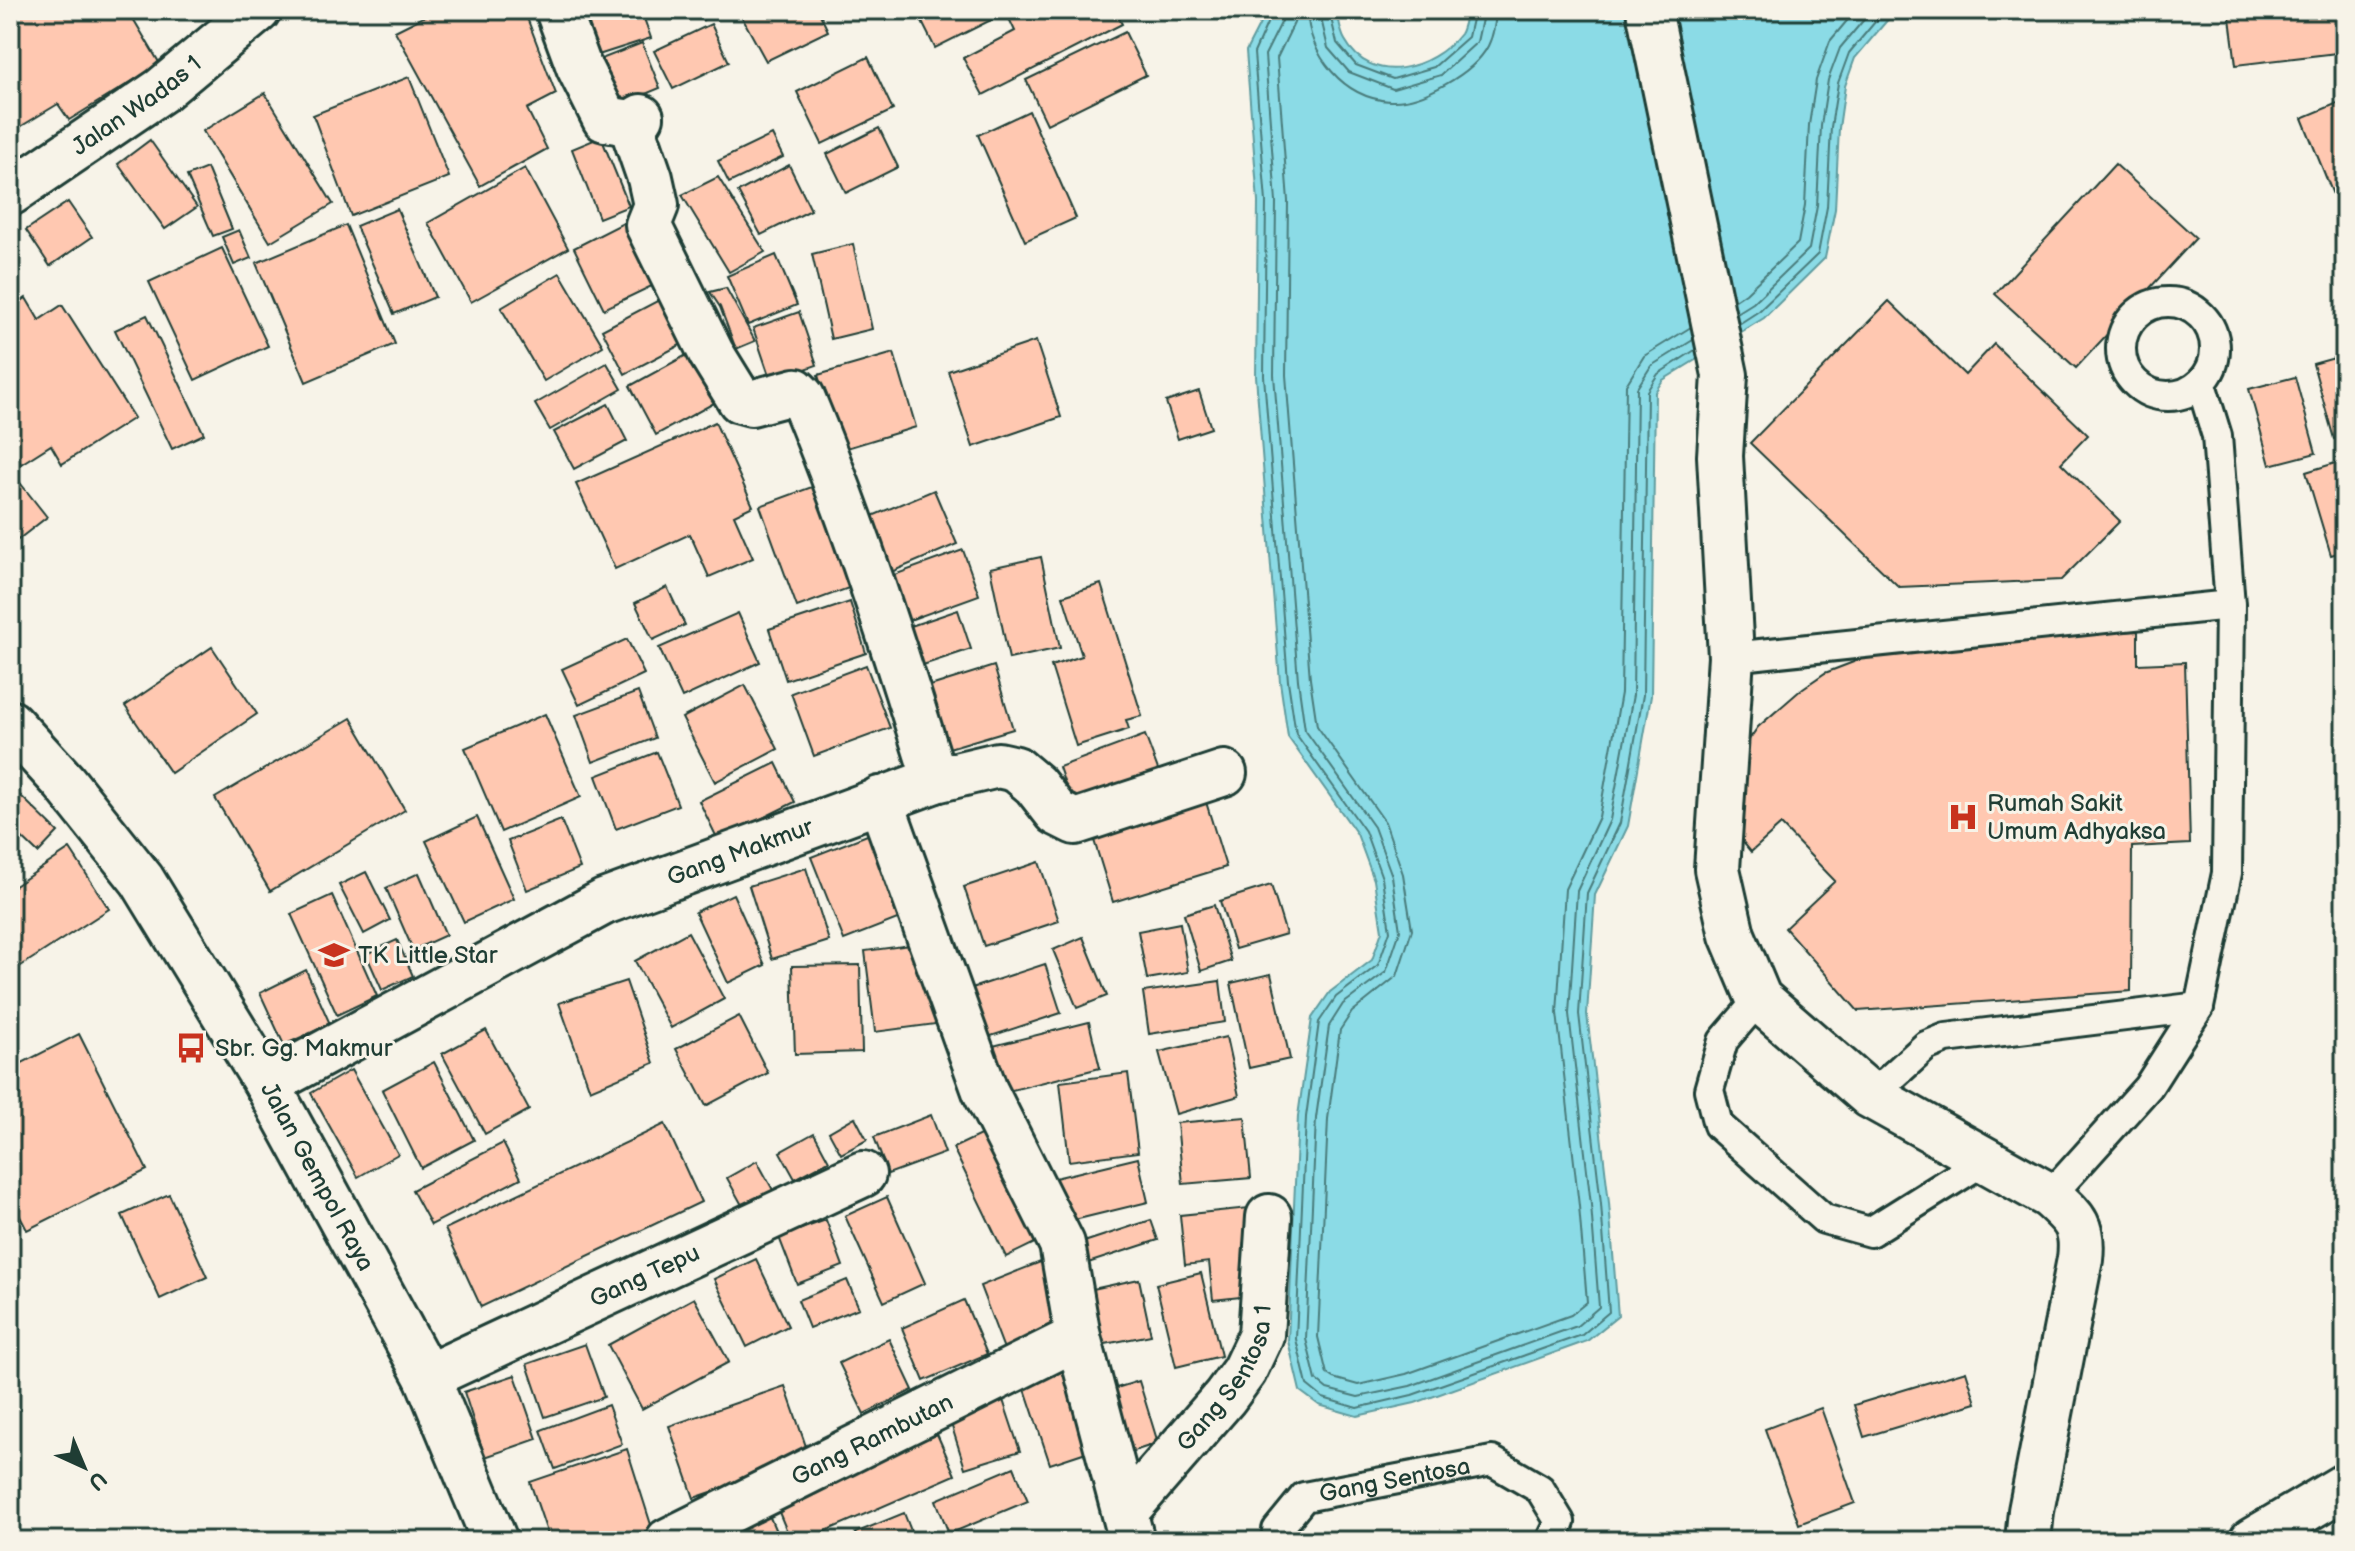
<svg xmlns="http://www.w3.org/2000/svg" width="2355" height="1551" viewBox="0 0 2355 1551" font-family="'Balsamiq Sans',sans-serif">
	<rect width="100%" height="100%" fill="#f7f3e8"/>
	<filter id="ink" filterUnits="userSpaceOnUse"><feTurbulence type="fractalNoise" baseFrequency=".0125" numOctaves="2"/><feDisplacementMap in="SourceGraphic" scale="16" xChannelSelector="R" yChannelSelector="G"/><feConvolveMatrix kernelMatrix="1 2 1 2 8 2 1 2 1" color-interpolation-filters="sRGB"/></filter>
	<g filter="url(#ink)">
		<path fill="#8bdbe6" stroke="#609c9f" stroke-width="2" d="M1267,10H1337C1339,19 1340,32 1345,40C1371,87 1432,70 1460,34C1464,28 1465,17 1467,10H1896L1855,58L1845,86L1839,128L1835,209L1825,258L1764,318L1663,380L1655,392L1651,696L1628,826L1595,895L1587,1014L1609,1203L1618,1316L1587,1341L1415,1403L1357,1416L1319,1405L1300,1391L1288,1341L1298,1116L1312,1018L1330,992L1372,960L1382,931L1374,880L1357,834L1288,737L1280,682L1256,376L1258,202L1246,51Z"/>
		<g fill="none" stroke-linecap="round" stroke-linejoin="round">
			<g stroke="#4a7c7b" stroke-width="2">
				<polyline points="1273,10 1254,53 1266,202 1264,376 1288,681 1296,734 1365,831 1382,878 1390,931 1378,965 1336,997 1319,1022 1306,1117 1296,1339 1307,1385 1323,1398 1357,1408 1412,1395 1582,1335 1609,1312 1601,1204 1579,1014 1587,893 1620,823 1643,695 1647,391 1658,374 1695,350"/>
				<polyline points="1284,10 1282,21 1265,55 1276,202 1274,375 1298,680 1305,730 1374,827 1392,876 1400,931 1386,972 1343,1004 1329,1026 1316,1118 1306,1339 1316,1380 1327,1389 1358,1397 1410,1386 1577,1326 1599,1307 1591,1205 1569,1014 1577,891 1610,820 1633,695 1637,388 1651,366 1693,340"/>
				<polyline points="1296,10 1294,23 1277,58 1288,201 1286,375 1310,679 1317,726 1385,822 1403,874 1412,930 1397,976 1352,1012 1340,1030 1328,1119 1318,1337 1327,1374 1333,1378 1358,1385 1406,1374 1571,1315 1587,1302 1579,1206 1557,1013 1565,889 1599,817 1621,693 1626,385 1644,356 1691,327"/>
				<path d="M1307,10C1309,55 1343,98 1390,101C1421,103 1474,73 1488,46C1493,36 1496,21 1496,10"/>
				<polyline points="1319,10 1328,48 1349,72 1393,89 1441,75 1477,42 1484,10"/>
				<polyline points="1329,10 1337,43 1356,65 1393,79 1434,67 1468,37 1474,10"/>
				<polyline points="1734,301 1746,293 1798,243 1805,205 1809,125 1816,80 1830,41 1856,10"/>
				<polyline points="1737,313 1753,303 1809,249 1817,206 1821,126 1828,80 1840,48 1872,10"/>
				<polyline points="1739,324 1759,311 1818,254 1827,207 1831,127 1838,83 1849,53 1885,10"/>
			</g>
		</g>
		<g fill="#ffc8b1" stroke="#1f3d34" stroke-width="2">
			<polygon points="10,10 128,10 160,64 69,120 58,104 10,133"/>
			<polygon points="437,10 524,10 556,94 527,109 547,149 480,186 395,31"/>
			<polygon points="570,10 641,10 651,38 586,59"/>
			<polygon points="693,10 714,10 703,20"/>
			<polygon points="738,10 775,10 778,17 792,10 818,10 828,31 766,61"/>
			<polygon points="916,10 989,10 993,19 935,48"/>
			<polygon points="1005,10 1115,10 1122,24 983,95 963,58 1015,31"/>
			<polygon points="2229,10 2342,10 2345,52 2236,65"/>
			<polygon points="711,24 729,62 673,89 654,51"/>
			<polygon points="1125,32 1146,75 1047,124 1026,80"/>
			<polygon points="642,43 660,88 604,111 586,65"/>
			<polygon points="868,57 893,110 822,144 797,92"/>
			<polygon points="409,77 449,177 351,216 313,115"/>
			<polygon points="265,93 333,204 270,242 203,131"/>
			<polygon points="2345,100 2345,224 2302,118"/>
			<polygon points="1029,111 1076,218 1025,241 978,135"/>
			<polygon points="879,128 898,167 846,193 827,154"/>
			<polygon points="772,135 783,157 729,183 718,161"/>
			<polygon points="601,137 629,206 599,218 572,149"/>
			<polygon points="150,140 197,207 165,229 118,164"/>
			<polygon points="2115,164 2196,238 2076,368 1995,294"/>
			<polygon points="789,165 811,210 761,235 738,192"/>
			<polygon points="207,168 232,229 213,236 187,176"/>
			<polygon points="525,168 568,248 471,302 428,223"/>
			<polygon points="718,177 765,252 729,272 682,195"/>
			<polygon points="68,202 92,237 50,266 26,230"/>
			<polygon points="397,209 435,297 394,314 356,226"/>
			<polygon points="627,221 658,283 604,309 574,248"/>
			<polygon points="346,225 395,344 306,382 256,263"/>
			<polygon points="239,230 251,258 234,265 222,237"/>
			<polygon points="853,244 872,329 831,339 812,254"/>
			<polygon points="222,248 268,346 195,380 149,282"/>
			<polygon points="776,255 797,305 748,325 727,276"/>
			<polygon points="560,273 603,346 544,381 501,308"/>
			<polygon points="726,288 755,341 736,349 720,307 710,292"/>
			<polygon points="26,298 39,320 62,305 134,418 62,464 51,445 21,464 10,447 10,309"/>
			<polygon points="661,299 684,343 625,374 602,330"/>
			<polygon points="1889,301 1965,375 1994,344 2088,435 2061,463 2120,521 2061,580 1899,587 1750,443"/>
			<polygon points="799,312 817,365 771,381 753,328"/>
			<polygon points="147,315 204,434 172,449 115,330"/>
			<polygon points="1036,341 1061,417 973,447 948,371"/>
			<polygon points="690,353 716,402 656,435 630,386"/>
			<polygon points="894,353 916,427 840,450 818,375"/>
			<polygon points="2345,355 2345,436 2334,439 2313,364"/>
			<polygon points="607,363 622,389 550,430 535,404"/>
			<polygon points="2295,377 2316,453 2270,465 2249,389"/>
			<polygon points="1199,391 1211,428 1178,439 1166,402"/>
			<polygon points="608,404 627,441 574,469 554,432"/>
			<polygon points="715,422 753,506 734,515 753,558 709,577 690,534 615,569 576,484"/>
			<polygon points="2345,460 2345,551 2331,555 2306,472"/>
			<polygon points="10,470 47,517 10,546"/>
			<polygon points="820,484 857,585 797,607 760,506"/>
			<polygon points="934,490 957,544 889,573 865,519"/>
			<polygon points="963,550 979,595 896,625 880,580"/>
			<polygon points="1041,557 1060,648 1009,659 990,568"/>
			<polygon points="1101,584 1142,716 1126,720 1129,729 1076,746 1051,666 1082,656 1063,596"/>
			<polygon points="667,587 685,625 653,640 635,603"/>
			<polygon points="850,602 866,653 786,680 769,629"/>
			<polygon points="958,610 971,649 914,668 902,629"/>
			<polygon points="738,613 760,662 682,698 659,648"/>
			<polygon points="2138,631 2138,664 2185,662 2190,844 2132,847 2131,991 1858,1011 1785,928 1835,881 1781,825 1751,852 1729,825 1744,810 1726,788 1737,757 1758,727 1803,688 1825,673 1882,651 1916,644"/>
			<polygon points="627,639 644,674 579,705 562,669"/>
			<polygon points="212,647 257,714 171,773 125,706"/>
			<polygon points="866,665 890,728 814,756 791,693"/>
			<polygon points="994,666 1013,729 949,748 924,688"/>
			<polygon points="745,685 778,749 715,782 682,718"/>
			<polygon points="638,692 655,738 593,762 576,715"/>
			<polygon points="545,714 581,797 501,832 465,748"/>
			<polygon points="351,718 405,810 270,891 215,798"/>
			<polygon points="1145,735 1165,788 1077,820 1059,767"/>
			<polygon points="657,752 678,805 616,829 596,776"/>
			<polygon points="776,763 795,802 718,840 699,801"/>
			<polygon points="1202,789 1226,867 1113,902 1089,824"/>
			<polygon points="21,796 58,832 38,853 10,826 10,807"/>
			<polygon points="477,817 514,899 464,922 426,841"/>
			<polygon points="561,820 580,868 527,890 508,841"/>
			<polygon points="885,828 918,911 844,940 811,857"/>
			<polygon points="70,849 109,909 10,973 10,889"/>
			<polygon points="1039,862 1059,921 984,946 964,887"/>
			<polygon points="806,868 829,941 772,959 749,886"/>
			<polygon points="366,872 390,920 364,934 339,885"/>
			<polygon points="419,873 446,935 413,950 386,888"/>
			<polygon points="1271,885 1286,934 1235,949 1220,901"/>
			<polygon points="733,894 765,965 728,983 695,912"/>
			<polygon points="332,895 377,996 337,1015 291,914"/>
			<polygon points="1214,905 1231,961 1201,971 1184,914"/>
			<polygon points="1180,923 1188,972 1147,979 1138,931"/>
			<polygon points="688,932 724,999 671,1028 635,961"/>
			<polygon points="1083,937 1107,996 1077,1008 1053,950"/>
			<polygon points="397,940 413,976 382,990 366,954"/>
			<polygon points="925,943 936,1024 875,1032 865,951"/>
			<polygon points="1045,964 1061,1013 985,1038 969,989"/>
			<polygon points="860,965 862,1052 795,1054 792,966"/>
			<polygon points="306,970 330,1024 284,1045 260,993"/>
			<polygon points="1271,974 1290,1059 1249,1068 1231,983"/>
			<polygon points="626,981 654,1063 590,1090 559,1003"/>
			<polygon points="1220,981 1225,1022 1149,1034 1143,992"/>
			<polygon points="739,1016 768,1073 706,1106 676,1049"/>
			<polygon points="1089,1022 1100,1068 1000,1093 989,1047"/>
			<polygon points="486,1030 529,1110 485,1134 442,1054"/>
			<polygon points="79,1034 147,1170 27,1230 10,1197 10,1069"/>
			<polygon points="1226,1037 1239,1096 1176,1114 1159,1052"/>
			<polygon points="434,1062 474,1140 421,1168 382,1090"/>
			<polygon points="351,1070 398,1154 358,1177 311,1093"/>
			<polygon points="1128,1073 1138,1152 1069,1161 1060,1082"/>
			<polygon points="931,1115 945,1153 888,1174 874,1137"/>
			<polygon points="855,1117 867,1140 841,1154 829,1132"/>
			<polygon points="1245,1117 1251,1178 1183,1184 1177,1123"/>
			<polygon points="665,1124 701,1202 481,1307 445,1229"/>
			<polygon points="995,1128 1047,1237 1006,1257 953,1148"/>
			<polygon points="814,1133 829,1161 795,1179 780,1152"/>
			<polygon points="503,1143 521,1178 431,1225 412,1190"/>
			<polygon points="1138,1158 1148,1202 1066,1222 1055,1178"/>
			<polygon points="757,1161 778,1199 748,1216 727,1178"/>
			<polygon points="169,1194 207,1277 160,1299 122,1215"/>
			<polygon points="887,1197 925,1283 884,1302 845,1216"/>
			<polygon points="1249,1208 1259,1295 1213,1300 1209,1262 1185,1265 1180,1215"/>
			<polygon points="826,1220 843,1266 797,1284 779,1237"/>
			<polygon points="1151,1220 1158,1240 1079,1266 1072,1246"/>
			<polygon points="756,1259 788,1326 747,1347 714,1279"/>
			<polygon points="1043,1261 1068,1324 1004,1349 980,1286"/>
			<polygon points="1201,1273 1221,1356 1176,1367 1156,1284"/>
			<polygon points="1139,1279 1151,1335 1090,1347 1079,1292"/>
			<polygon points="847,1280 859,1308 809,1328 798,1300"/>
			<polygon points="694,1298 729,1362 642,1409 608,1345"/>
			<polygon points="964,1300 987,1354 924,1381 902,1328"/>
			<polygon points="889,1339 913,1390 864,1414 839,1363"/>
			<polygon points="585,1344 604,1397 545,1417 527,1364"/>
			<polygon points="1063,1366 1092,1450 1050,1464 1022,1380"/>
			<polygon points="1966,1371 1976,1403 1864,1437 1854,1405"/>
			<polygon points="515,1375 537,1439 485,1457 464,1392"/>
			<polygon points="1139,1381 1158,1443 1131,1452 1110,1390"/>
			<polygon points="785,1386 810,1458 694,1498 669,1426"/>
			<polygon points="1001,1394 1020,1451 965,1468 947,1411"/>
			<polygon points="608,1405 622,1444 555,1469 541,1430"/>
			<polygon points="1821,1408 1855,1503 1799,1524 1765,1429"/>
			<polygon points="937,1434 955,1475 803,1541 791,1541 776,1505"/>
			<polygon points="627,1449 653,1531 623,1541 550,1541 530,1482"/>
			<polygon points="1014,1467 1028,1501 949,1534 936,1500"/>
			<polygon points="904,1513 915,1541 858,1541 855,1533"/>
			<polygon points="769,1515 780,1541 716,1541"/>
			<polygon points="392,1530 396,1541 361,1541"/>
		</g>
		<g fill="none" stroke-linecap="round" stroke-linejoin="round">
			<g stroke="#1f3d34" stroke-width="34">
				<g id="service">
					<circle cx="2168" cy="349" r="47"/>
					<polyline points="1731,657 2230,605"/>
					<polyline points="1759,999 1723,1041 1709,1090 1718,1125 1824,1219 1870,1232 1985,1160"/>
					<polyline points="1871,1096 1926,1046 1946,1038 2199,1007"/>
					<polyline points="2050,1196 2148,1087 2199,1007 2227,873 2230,605 2217,436 2201,384"/>
					<path id="s1" d="M1277,1541V1530L1304,1497L1492,1461L1540,1489L1560,1522L1551,1541"/>
				</g>
			</g>
			<g stroke="#1f3d34" stroke-width="50">
				<g id="minor">
					<polyline points="558,10 579,67 605,119 631,123 641,117"/>
					<path d="M1649,10L1725,375L1720,456L1731,657L1717,869L1732,935L1759,999L1871,1096L2050,1196C2074,1218 2084,1225 2080,1259L2031,1511L2028,1541"/>
					<path d="M631,123L650,178L656,205L648,225L711,353L740,400L751,403L796,391L802,397C854,522 895,650 935,780"/>
					<path id="s2" d="M10,193L162,90L258,10"/>
					<polyline points="880,799 985,1091 1062,1244 1078,1337 1132,1541"/>
					<path id="s3" d="M267,1084L604,902L935,780L998,765L1016,769L1035,785L1057,813L1075,822L1224,773"/>
					<path id="s4" d="M427,1377L863,1174"/>
					<path id="s5" d="M1125,1512L1225,1397L1244,1371L1261,1335L1269,1217"/>
					<path id="s6" d="M668,1541L1078,1337"/>
				</g>
			</g>
			<g stroke="#1f3d34" stroke-width="50">
				<g id="secondary">
					<path id="s7" d="M10,723L64,782L142,880L267,1084L427,1377L495,1541"/>
				</g>
			</g>
			<g stroke="#1f3d34" stroke-width="50">
				<polyline id="primary" points="2252,1541 2345,1486"/>
			</g>
			<use href="#service" stroke="#f7f3e8" stroke-width="28"/>
			<use href="#minor" stroke="#f7f3e8" stroke-width="44"/>
			<use href="#secondary" stroke="#f7f3e8" stroke-width="44"/>
			<use href="#primary" stroke="#f7f3e8" stroke-width="44"/>
		</g>
	</g>
	<defs>
		<g id="hospital-bare" transform="scale(2.4)"><path d="M-5-5h3v3.5h4V-5h3V5h-3V1.5h-4V5h-3Z" fill="#c8321e" stroke="#f7f3e8" stroke-width="2.5" paint-order="stroke"/></g>
		<g id="school-bare" transform="scale(2.4)"><path d="M0-5L7-2L0 1L-7-2ZM-4 1L0 2.5L4 1V4Q0 6-4 4Z" fill="#c8321e" stroke="#f7f3e8" stroke-width="2.5" paint-order="stroke"/></g>
		<g id="bus-bare" transform="scale(2.4)"><path d="M-5-6H5V4H4V6H2V4H-2V6H-4V4H-5ZM-3.5-4V0h7V-4ZM-3.5 1.2v1.5H-2V1.2ZM2 1.2v1.5H3.5V1.2Z" fill="#c8321e" stroke="#f7f3e8" stroke-width="2.5" paint-order="stroke"/></g>
	</defs>
	<g fill-rule="evenodd">
		<use href="#hospital-bare" x="1963" y="817"/>
		<use href="#school-bare" x="334" y="955"/>
		<use href="#bus-bare" x="191" y="1048"/>
	</g>
	<g text-anchor="middle" dominant-baseline="central" stroke-width="6" stroke-linejoin="round" paint-order="stroke">
		<g font-size="24" fill="#1f3d34" stroke="#f7f3e8">
			<text stroke="none"><textPath href="#s2" startOffset="154">Jalan Wadas 1</textPath></text>
			<text stroke="none"><textPath href="#s3" startOffset="528">Gang Makmur</textPath></text>
			<text stroke="none"><textPath href="#s7" startOffset="550">Jalan Gempol Raya</textPath></text>
			<text stroke="none"><textPath href="#s4" startOffset="240">Gang Tepu</textPath></text>
			<text stroke="none"><textPath href="#s5" startOffset="170">Gang Sentosa 1</textPath></text>
			<text stroke="none"><textPath href="#s6" startOffset="228">Gang Rambutan</textPath></text>
			<text stroke="none"><textPath href="#s1" startOffset="146">Gang Sentosa</textPath></text>
		</g>
		<g font-size="24" fill="#1f3d34" stroke="#f7f3e8" text-anchor="start">
			<text x="1987" y="803">Rumah Sakit<tspan x="1987" dy="28">Umum Adhyaksa</tspan></text>
			<text x="358" y="955">TK Little Star</text>
			<text x="215" y="1048">Sbr. Gg. Makmur</text>
		</g>
	</g>
	<rect width="2355" height="1551" fill="none" stroke="#f7f3e8" stroke-width="40"/>
	<rect x="20" y="20" width="2315" height="1511" fill="none" stroke="#1f3d34" stroke-width="3" filter="url(#ink)"/>
	<g transform="translate(84 1467) rotate(136)" stroke="#f7f3e8" stroke-width="6" paint-order="stroke">
	<path d="M0-6L14 30L0 20L-14 30Z" fill="#1f3d34"/>
	<text y="-12" font-size="22" font-weight="bold" text-anchor="middle" fill="#1f3d34">U</text>
	</g>
</svg>
